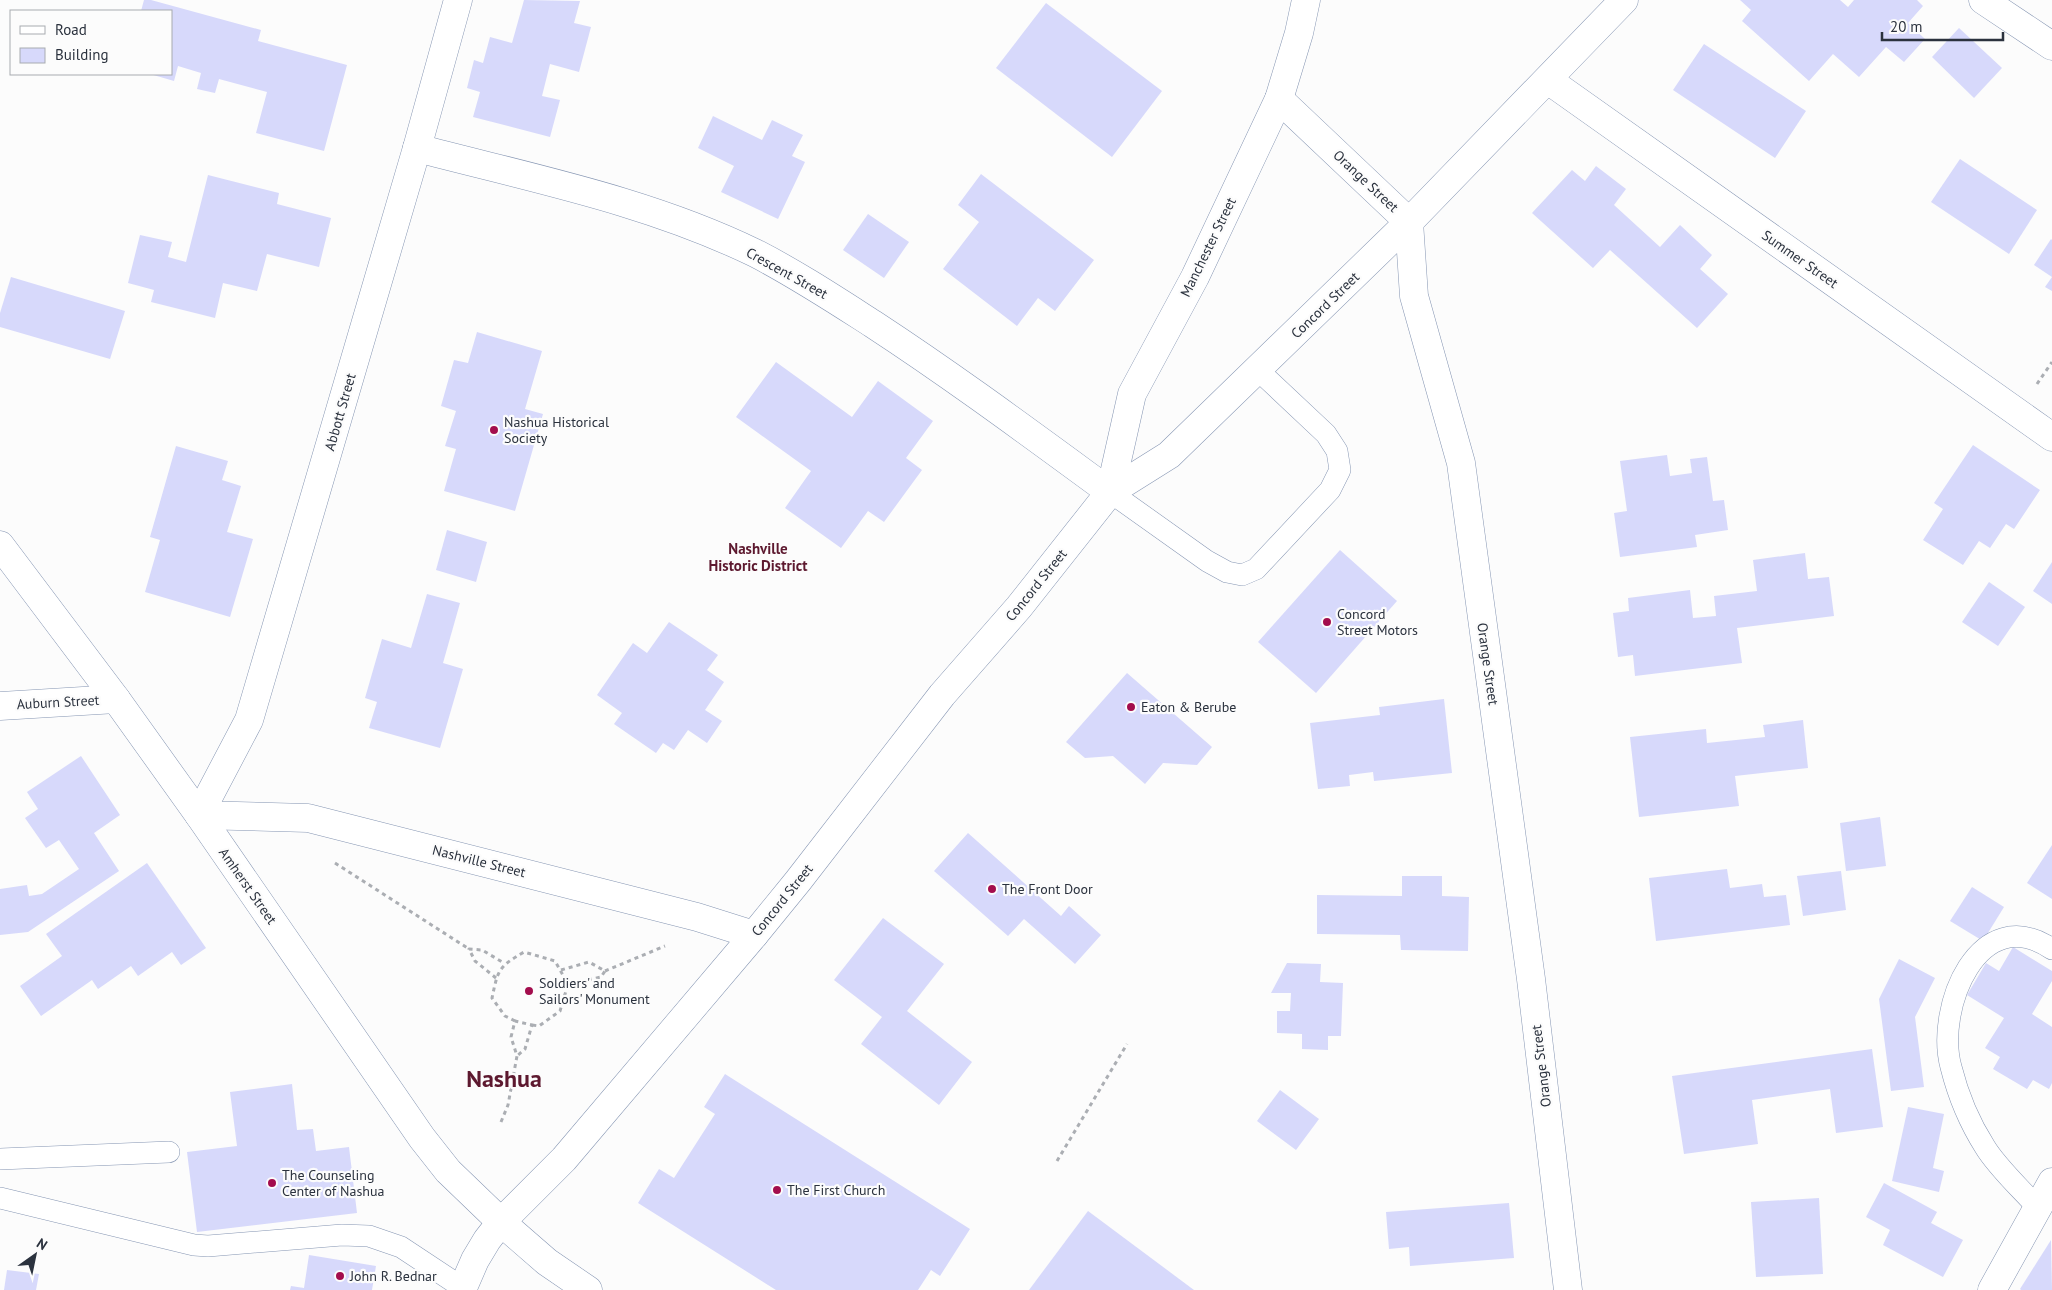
<svg xmlns="http://www.w3.org/2000/svg" width="2052" height="1290" viewBox="0 0 2052 1290" font-family="'PT Sans',sans-serif">
	<rect width="100%" height="100%" fill="#fcfcfc"/>
	<g fill="#d7d9fb">
		<polygon points="144,0 151,0 261,30 258,41 347,65 324,151 256,133 267,92 219,79 215,93 197,89 201,73 178,66 174,81 150,74 171,74 171,11 141,11"/>
		<polygon points="524,0 580,1 574,23 591,27 579,72 550,64 542,96 560,100 550,137 473,117 480,92 467,88 474,60 483,63 490,37 512,43"/>
		<polygon points="1740,0 1840,0 1848,7 1854,0 1917,0 1923,6 1908,23 1925,39 1904,62 1886,47 1859,77 1833,54 1809,81 1742,21 1751,10"/>
		<polygon points="1046,3 1162,91 1112,157 996,68"/>
		<polygon points="1959,28 2002,68 1974,98 1932,57"/>
		<polygon points="1704,44 1806,111 1775,158 1673,90"/>
		<polygon points="713,116 762,140 772,120 803,135 792,156 805,162 778,219 721,192 734,166 698,148"/>
		<polygon points="1960,159 2037,210 2009,254 1931,202"/>
		<polygon points="1596,166 1626,189 1614,205 1660,247 1680,225 1712,255 1700,269 1728,294 1697,328 1610,250 1593,268 1532,213 1572,170 1585,181"/>
		<polygon points="981,174 1094,260 1055,311 1038,298 1017,326 943,269 979,222 958,205"/>
		<polygon points="208,175 279,193 277,204 331,218 319,267 267,254 257,291 223,283 215,318 151,302 154,290 128,283 140,235 172,242 168,257 186,262"/>
		<polygon points="868,214 909,242 884,278 843,250"/>
		<polygon points="2051,239 2052,240 2052,291 2045,287 2052,277 2034,265"/>
		<polygon points="11,277 125,311 110,359 0,327 0,313"/>
		<polygon points="477,332 542,351 525,409 543,414 515,511 444,491 456,449 445,446 456,411 441,406 454,360 468,363"/>
		<polygon points="776,362 852,417 878,381 933,421 906,458 922,470 884,522 868,511 841,548 785,508 811,471 736,417"/>
		<polygon points="1973,445 2040,490 2014,529 2006,524 1990,548 1979,541 1963,565 1923,540 1943,509 1934,503"/>
		<polygon points="176,446 228,461 222,480 241,486 227,532 253,539 230,617 145,592 160,540 150,537"/>
		<polygon points="1667,455 1670,476 1692,473 1690,459 1707,457 1713,501 1724,500 1728,530 1695,535 1697,547 1620,557 1614,513 1627,511 1620,461"/>
		<polygon points="447,530 487,542 476,582 436,570"/>
		<polygon points="1340,550 1397,601 1316,693 1258,642"/>
		<polygon points="1805,553 1808,579 1829,577 1834,616 1737,628 1742,663 1635,676 1633,655 1618,657 1613,613 1629,611 1628,598 1690,590 1693,618 1716,616 1714,596 1757,591 1753,560"/>
		<polygon points="2052,562 2052,604 2033,591"/>
		<polygon points="1989,582 2025,607 1998,646 1962,622"/>
		<polygon points="427,594 460,603 443,663 463,669 440,748 369,728 377,702 365,698 382,639 411,648"/>
		<polygon points="669,622 718,655 707,670 724,682 705,710 722,721 707,743 688,730 674,750 663,743 656,753 614,724 622,713 597,695 633,643 647,653"/>
		<polygon points="1127,673 1212,747 1197,765 1163,763 1145,784 1113,756 1085,758 1066,742"/>
		<polygon points="1444,699 1452,773 1374,781 1373,772 1349,775 1350,786 1318,789 1310,723 1380,715 1379,707"/>
		<polygon points="1803,720 1808,768 1735,776 1739,806 1639,817 1630,737 1706,729 1707,743 1765,737 1763,725"/>
		<polygon points="81,756 120,815 94,833 119,871 28,932 0,935 0,889 27,885 29,896 42,894 79,869 59,840 46,848 25,818 38,809 27,792"/>
		<polygon points="1880,817 1886,866 1846,871 1840,823"/>
		<polygon points="968,833 1061,916 1069,906 1101,935 1075,964 1024,919 1008,936 934,871"/>
		<polygon points="2052,845 2052,899 2027,883"/>
		<polygon points="147,863 206,948 181,965 172,952 138,976 131,966 98,989 92,980 41,1016 20,986 62,956 46,934"/>
		<polygon points="1727,869 1730,888 1762,884 1764,897 1786,895 1790,925 1656,941 1649,878"/>
		<polygon points="1841,871 1846,910 1803,916 1797,876"/>
		<polygon points="1402,876 1442,876 1442,896 1469,897 1468,951 1401,950 1400,935 1317,934 1317,895 1402,896"/>
		<polygon points="1972,887 2004,907 1983,941 1950,921"/>
		<polygon points="883,918 944,964 907,1011 972,1062 939,1105 861,1044 882,1017 834,980"/>
		<polygon points="2013,947 2052,971 2052,981 2032,1014 2052,1027 2052,1083 2049,1089 2033,1080 2027,1089 1993,1069 2000,1057 1985,1048 2004,1018 1967,995 1986,963 1999,971"/>
		<polygon points="1899,959 1935,978 1915,1017 1924,1087 1891,1091 1879,999"/>
		<polygon points="1287,963 1321,964 1320,982 1343,983 1341,1036 1328,1036 1328,1050 1302,1049 1302,1034 1277,1033 1277,1011 1290,1011 1291,993 1271,993"/>
		<polygon points="1872,1049 1883,1127 1836,1133 1830,1089 1752,1100 1758,1144 1684,1154 1672,1076"/>
		<polygon points="725,1074 970,1229 940,1276 931,1270 918,1290 776,1290 638,1203 659,1169 674,1178 715,1114 704,1107"/>
		<polygon points="292,1084 297,1130 313,1129 316,1151 349,1147 357,1213 197,1232 187,1152 237,1146 230,1092"/>
		<polygon points="1280,1090 1319,1119 1296,1150 1257,1121"/>
		<polygon points="1908,1107 1944,1114 1933,1168 1944,1171 1939,1192 1892,1181"/>
		<polygon points="1884,1183 1937,1212 1931,1223 1963,1240 1943,1277 1883,1245 1890,1230 1866,1217"/>
		<polygon points="1819,1198 1823,1274 1756,1277 1751,1202"/>
		<polygon points="1509,1203 1514,1258 1410,1266 1409,1247 1389,1249 1386,1212"/>
		<polygon points="1088,1211 1194,1290 1029,1290"/>
		<polygon points="2051,1240 2052,1290 2021,1290 2020,1289"/>
		<polygon points="309,1255 376,1266 372,1290 290,1290 291,1286 304,1288"/>
		<polygon points="7,1270 39,1274 36,1290 4,1290"/>
	</g>
	<g fill="none" stroke-linecap="round" stroke-linejoin="round">
		<g stroke="#8696b3" stroke-width="22">
			<g id="service">
				<polyline points="1110,492 1207,561 1227,572 1242,575 1256,569 1330,490 1340,470 1337,451 1326,434 1258,370"/>
				<polyline points="0,1159 169,1152"/>
				<polyline points="0,1198 194,1245 208,1246 342,1235 369,1236 401,1247 463,1288"/>
				<path d="M2037,1207C2021,1189 1997,1167 1985,1147C1969,1122 1958,1095 1951,1067C1935,1008 1979,900 2052,949"/>
			</g>
		</g>
		<g stroke="#8696b3" stroke-width="29">
			<g id="minor">
				<polyline points="458,0 417,148 249,720 199,815 308,818 697,917 754,935"/>
				<polyline points="1983,0 2052,46"/>
				<polyline points="1548,80 2052,437"/>
				<polyline points="1279,99 1409,222 1414,296 1461,463 1531,979 1568,1290"/>
				<path d="M417,148C531,178 648,201 755,253C796,274 834,299 873,324C954,377 1032,435 1110,492"/>
				<polyline points="0,706 116,699"/>
				<polyline points="1992,1290 2052,1182"/>
			</g>
		</g>
		<g stroke="#8696b3" stroke-width="29">
			<g id="tertiary">
				<polyline points="1110,492 1132,394 1195,277 1279,99 1299,33 1306,0"/>
				<polyline points="501,1222 547,1262 588,1290"/>
			</g>
		</g>
		<g stroke="#8696b3" stroke-width="29">
			<g id="secondary">
				<polyline points="0,545 116,699 199,815 422,1138 448,1171 501,1222"/>
				<polyline points="462,1290 475,1260 487,1240 501,1222 564,1159 754,935 798,881 942,695 1019,607 1110,492 1169,455 1409,222 1624,0"/>
			</g>
		</g>
		<g stroke="#abaeb3" stroke-width="3" stroke-dasharray="4 4" stroke-linecap="butt">
			<polyline points="2037,384 2052,362"/>
			<polyline points="335,863 469,949"/>
			<polyline points="561,970 589,962 605,971 601,977 568,984"/>
			<polyline points="605,971 665,946"/>
			<polyline points="496,978 475,961 469,949 482,950 504,963"/>
			<path d="M515,1021L505,1016L492,998C498,970 498,967 524,952L555,961L568,984L560,1011L539,1026L532,1025"/>
			<polyline points="501,1122 508,1105 517,1056 511,1037 515,1021 532,1025 525,1049 517,1056"/>
			<polyline points="1057,1161 1127,1044"/>
		</g>
		<use href="#service" stroke="#fff" stroke-width="21"/>
		<use href="#minor" stroke="#fff" stroke-width="28"/>
		<use href="#tertiary" stroke="#fff" stroke-width="28"/>
		<use href="#secondary" stroke="#fff" stroke-width="28"/>
	</g>
	<g fill="#a30d4d" stroke="#fcfcfc" stroke-width="2">
		<circle cx="494" cy="430" r="5"/>
		<circle cx="1327" cy="622" r="5"/>
		<circle cx="1131" cy="707" r="5"/>
		<circle cx="992" cy="889" r="5"/>
		<circle cx="529" cy="991" r="5"/>
		<circle cx="272" cy="1183" r="5"/>
		<circle cx="777" cy="1190" r="5"/>
		<circle cx="340" cy="1276" r="5"/>
	</g>
	<g text-anchor="middle" dominant-baseline="central" stroke-width="4.5" stroke-linejoin="round" paint-order="stroke">
		<g font-size="14" fill="#2b323e" stroke="#fcfcfc">
			<text transform="translate(1366 181) rotate(43)">Orange Street</text>
			<text transform="translate(1208 247) rotate(-64)">Manchester Street</text>
			<text transform="translate(1800 259) rotate(35)">Summer Street</text>
			<text transform="translate(787 273) rotate(29)">Crescent Street</text>
			<text transform="translate(1325 305) rotate(-44)">Concord Street</text>
			<text transform="translate(340 412) rotate(-74)">Abbott Street</text>
			<text transform="translate(1036 585) rotate(-51)">Concord Street</text>
			<text transform="translate(1488 664) rotate(82)">Orange Street</text>
			<text transform="translate(58 702) rotate(-3)">Auburn Street</text>
			<text transform="translate(479 861) rotate(14)">Nashville Street</text>
			<text transform="translate(248 886) rotate(55)">Amherst Street</text>
			<text transform="translate(782 900) rotate(-51)">Concord Street</text>
			<text transform="translate(1541 1066) rotate(-97)">Orange Street</text>
		</g>
		<g font-size="14" fill="#2b323e" stroke="#fcfcfc" text-anchor="start">
			<text x="504" y="422">Nashua Historical<tspan x="504" dy="16">Society</tspan></text>
			<text x="1337" y="614">Concord<tspan x="1337" dy="16">Street Motors</tspan></text>
			<text x="1141" y="707">Eaton &amp; Berube</text>
			<text x="1002" y="889">The Front Door</text>
			<text x="539" y="983">Soldiers' and<tspan x="539" dy="16">Sailors' Monument</tspan></text>
			<text x="282" y="1175">The Counseling<tspan x="282" dy="16">Center of Nashua</tspan></text>
			<text x="787" y="1190">The First Church</text>
			<text x="350" y="1276">John R. Bednar</text>
		</g>
		<g font-size="15" font-weight="bold" fill="#5d192f" stroke="#fcfcfc">
			<text x="758" y="548">Nashville<tspan x="758" dy="17">Historic District</tspan></text>
		</g>
		<g font-size="24" font-weight="bold" fill="#5d192f" stroke="#fcfcfc">
			<text x="504" y="1078">Nashua</text>
		</g>
	</g>
	<rect x="10" y="10" width="162" height="65" fill="#fcfcfc" stroke="#a8abb0"/>
	<rect x="20" y="26" width="25" height="8" fill="#ffffff" stroke="#a8abb0"/>
	<text x="55" y="35" font-size="15" fill="#2b323e">Road</text>
	<rect x="20" y="48" width="25" height="15" fill="#d7d9fb" stroke="#a8abb0"/>
	<text x="55" y="60" font-size="15" fill="#2b323e">Building</text>
	<g transform="translate(35 1255) rotate(33)" stroke="#fcfcfc" stroke-width="4" paint-order="stroke">
	<path d="M0-4L9 19L0 12L-9 19Z" fill="#2b323e"/>
	<text y="-8" font-size="14" font-weight="bold" text-anchor="middle" fill="#2b323e">N</text>
	</g>
	<path d="M1882 32v8h121v-8" fill="none" stroke="#2b323e" stroke-width="2.5"/>
	<text x="1890" y="32" font-size="15" fill="#2b323e" stroke="#fcfcfc" stroke-width="4" paint-order="stroke">20 m</text>
</svg>
